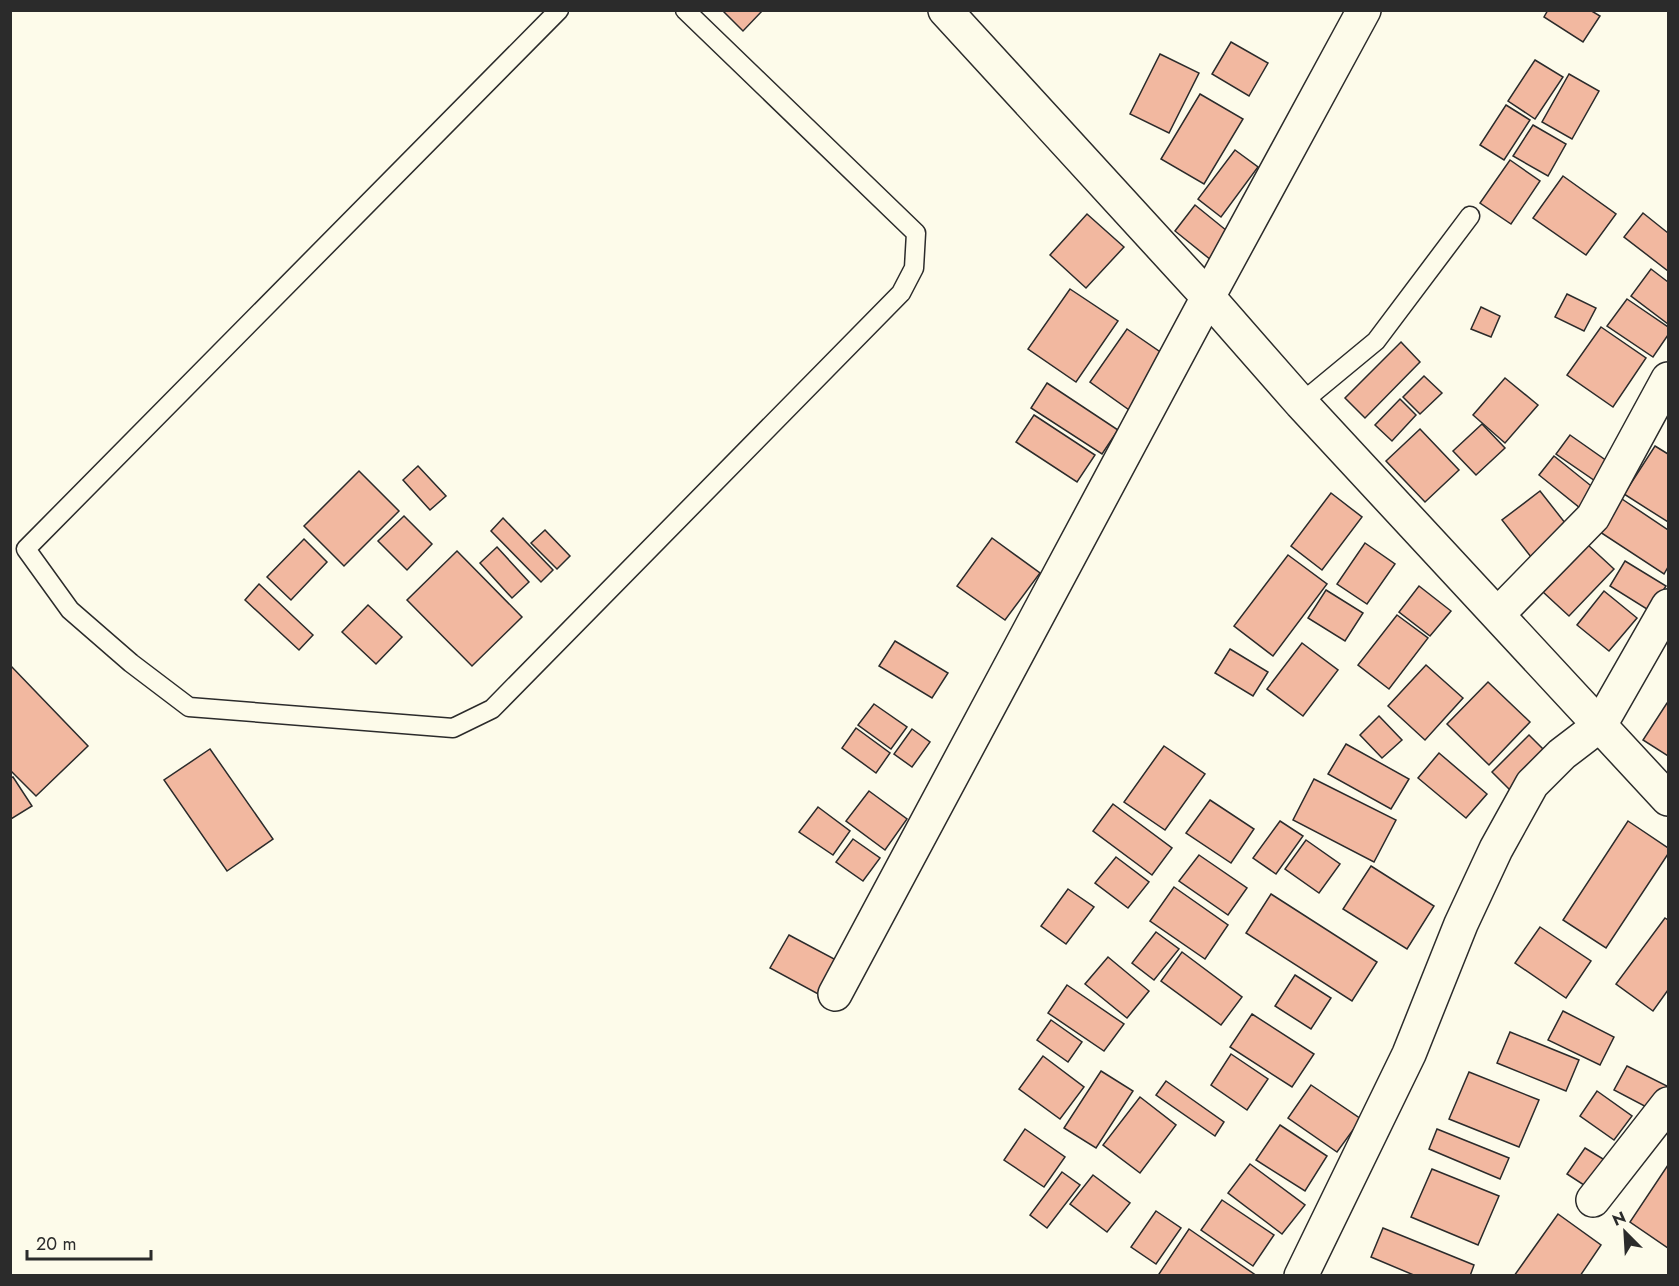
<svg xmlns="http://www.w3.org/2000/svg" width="1679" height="1286" viewBox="0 0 1679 1286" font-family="Jost,sans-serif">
	<rect width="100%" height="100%" fill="#fdfbea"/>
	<g fill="#f2b8a0" stroke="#2b2b2b" stroke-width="1.5">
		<polygon points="722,10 763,10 743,31"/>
		<polygon points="1548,10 1590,10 1600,16 1583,42 1544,17"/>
		<polygon points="1231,42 1268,63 1249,96 1212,74"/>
		<polygon points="1160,54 1199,73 1169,133 1130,114"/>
		<polygon points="1535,60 1563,77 1535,119 1508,101"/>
		<polygon points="1569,74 1599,91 1572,139 1542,122"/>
		<polygon points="1200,94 1243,119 1204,184 1161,159"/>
		<polygon points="1506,105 1530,120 1504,160 1480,145"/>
		<polygon points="1533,125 1566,144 1548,176 1513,156"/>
		<polygon points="1235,150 1258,167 1221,217 1198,199"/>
		<polygon points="1510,160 1540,181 1511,224 1480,203"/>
		<polygon points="1563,176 1616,214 1586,255 1533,218"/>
		<polygon points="1195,205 1232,235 1211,260 1175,231"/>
		<polygon points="1643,213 1668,233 1668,271 1624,237"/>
		<polygon points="1087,214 1124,247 1086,288 1050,255"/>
		<polygon points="1651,269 1668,282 1668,324 1631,296"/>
		<polygon points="1070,289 1118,321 1076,382 1028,349"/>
		<polygon points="1567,294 1596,308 1584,331 1555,317"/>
		<polygon points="1627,299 1668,327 1668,335 1653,357 1607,326"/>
		<polygon points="1481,307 1500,316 1491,337 1471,329"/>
		<polygon points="1601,327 1646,358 1613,407 1567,375"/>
		<polygon points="1127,329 1169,358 1132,412 1090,382"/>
		<polygon points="1401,342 1420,362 1365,418 1345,398"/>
		<polygon points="1424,376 1442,393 1420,414 1403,397"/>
		<polygon points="1505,378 1538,405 1505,443 1473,415"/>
		<polygon points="1047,383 1118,430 1102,454 1031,408"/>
		<polygon points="1400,399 1416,415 1392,441 1375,425"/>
		<polygon points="1034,415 1095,455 1077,482 1016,442"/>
		<polygon points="1482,424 1505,448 1476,475 1453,451"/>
		<polygon points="1420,429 1459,470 1425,502 1386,461"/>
		<polygon points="1570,435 1614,466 1601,485 1556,454"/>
		<polygon points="1655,446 1668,454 1668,522 1624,494"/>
		<polygon points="1554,456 1600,493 1585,512 1539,475"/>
		<polygon points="418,466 446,496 430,510 403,480"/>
		<polygon points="359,471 399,511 344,566 304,526"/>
		<polygon points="1540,491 1573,533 1535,562 1502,520"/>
		<polygon points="1331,493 1362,517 1322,570 1291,546"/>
		<polygon points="1622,499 1668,530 1668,567 1664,574 1600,532"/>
		<polygon points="404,516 432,544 407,570 378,541"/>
		<polygon points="503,518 553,570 541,582 491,531"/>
		<polygon points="545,530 570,556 557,569 531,543"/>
		<polygon points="992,538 1040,573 1005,620 957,586"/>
		<polygon points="304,539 327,562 291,600 267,577"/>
		<polygon points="1365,543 1395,564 1367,604 1337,584"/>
		<polygon points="1588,545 1614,569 1569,616 1543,592"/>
		<polygon points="497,547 529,582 512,598 480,563"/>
		<polygon points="457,551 522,617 472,666 407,600"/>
		<polygon points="1288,555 1327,584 1273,656 1234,626"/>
		<polygon points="1625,561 1666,586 1650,611 1610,586"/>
		<polygon points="259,584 313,635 299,650 245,600"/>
		<polygon points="1419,586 1451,611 1430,636 1399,612"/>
		<polygon points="1326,590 1363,613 1345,641 1308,618"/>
		<polygon points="1604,591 1637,618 1609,651 1577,625"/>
		<polygon points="368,605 402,637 376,664 342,632"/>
		<polygon points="1397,615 1428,638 1389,689 1358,665"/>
		<polygon points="895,641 948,673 932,698 879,666"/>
		<polygon points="1302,643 1338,670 1303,716 1267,689"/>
		<polygon points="1230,649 1268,672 1253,696 1215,673"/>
		<polygon points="10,665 88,746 36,796 10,770"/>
		<polygon points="1426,665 1463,698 1425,740 1388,706"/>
		<polygon points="1488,682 1530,722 1489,765 1447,724"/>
		<polygon points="1667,703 1668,703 1668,756 1643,740"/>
		<polygon points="874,704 907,727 891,749 858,725"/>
		<polygon points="1379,716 1402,740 1382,758 1360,735"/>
		<polygon points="856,728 890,753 876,773 842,748"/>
		<polygon points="912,729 930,742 912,767 894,754"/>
		<polygon points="1529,735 1553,759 1516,796 1492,772"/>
		<polygon points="1346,744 1409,779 1391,809 1328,774"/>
		<polygon points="1164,746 1205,774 1165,830 1124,802"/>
		<polygon points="210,749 273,839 227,871 164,780"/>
		<polygon points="1439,753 1487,794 1466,818 1418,778"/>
		<polygon points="13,777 32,806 11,819 10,778"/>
		<polygon points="1314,779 1396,820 1374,862 1293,820"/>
		<polygon points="869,791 907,819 885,850 846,821"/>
		<polygon points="1210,800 1254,829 1231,863 1186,833"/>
		<polygon points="1113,804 1172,848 1152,875 1093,831"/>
		<polygon points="818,807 850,831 833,855 799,832"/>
		<polygon points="1280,821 1303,836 1276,874 1253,858"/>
		<polygon points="1628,821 1668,848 1668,854 1606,948 1563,920"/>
		<polygon points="853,839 880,858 863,881 836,862"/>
		<polygon points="1306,840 1340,864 1319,893 1285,869"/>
		<polygon points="1199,855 1247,888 1228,915 1179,881"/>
		<polygon points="1116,857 1149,882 1128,908 1095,883"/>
		<polygon points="1371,866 1434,906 1407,949 1343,909"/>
		<polygon points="1174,887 1228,925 1205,959 1150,921"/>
		<polygon points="1068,889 1094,907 1066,944 1041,926"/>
		<polygon points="1271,894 1377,962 1352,1001 1246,933"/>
		<polygon points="1665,918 1668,920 1668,990 1653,1011 1616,984"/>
		<polygon points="1540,927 1591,961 1566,998 1515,963"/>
		<polygon points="1156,932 1179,949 1154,980 1132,963"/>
		<polygon points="789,935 838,961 820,995 770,968"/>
		<polygon points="1182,952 1242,997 1221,1025 1161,981"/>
		<polygon points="1108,957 1149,991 1127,1018 1085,984"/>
		<polygon points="1295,975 1331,998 1311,1029 1275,1006"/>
		<polygon points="1067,985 1124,1024 1104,1051 1048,1013"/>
		<polygon points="1563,1011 1614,1037 1600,1065 1548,1040"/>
		<polygon points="1252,1014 1314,1054 1292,1087 1230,1047"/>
		<polygon points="1051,1020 1082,1042 1068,1062 1037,1040"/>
		<polygon points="1510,1032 1579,1060 1566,1091 1497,1063"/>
		<polygon points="1231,1054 1268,1079 1247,1110 1211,1085"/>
		<polygon points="1043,1056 1084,1087 1060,1119 1019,1089"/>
		<polygon points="1627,1066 1667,1086 1654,1111 1614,1090"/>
		<polygon points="1101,1071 1133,1091 1096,1148 1064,1128"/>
		<polygon points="1469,1072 1539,1100 1519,1147 1449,1119"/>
		<polygon points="1166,1081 1224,1122 1215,1136 1156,1095"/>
		<polygon points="1311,1085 1361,1119 1337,1152 1288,1118"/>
		<polygon points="1597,1091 1632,1116 1614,1140 1580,1116"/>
		<polygon points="1140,1097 1176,1125 1140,1173 1103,1145"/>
		<polygon points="1280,1125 1327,1156 1305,1191 1256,1160"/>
		<polygon points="1025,1129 1065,1157 1044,1187 1004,1160"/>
		<polygon points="1437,1129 1509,1158 1500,1179 1429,1149"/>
		<polygon points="1585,1148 1608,1162 1590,1189 1567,1174"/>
		<polygon points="1250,1164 1305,1205 1282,1234 1228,1193"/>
		<polygon points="1668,1165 1668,1248 1630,1222"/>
		<polygon points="1432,1169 1499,1196 1478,1245 1411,1217"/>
		<polygon points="1062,1172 1080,1185 1047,1228 1030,1215"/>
		<polygon points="1093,1175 1130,1203 1107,1232 1070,1204"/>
		<polygon points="1222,1200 1274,1235 1253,1266 1201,1230"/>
		<polygon points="1156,1211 1181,1228 1156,1264 1131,1247"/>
		<polygon points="1558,1214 1601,1245 1580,1276 1514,1276"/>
		<polygon points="1383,1228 1474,1265 1470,1276 1416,1276 1371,1257"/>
		<polygon points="1189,1229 1257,1276 1162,1276 1159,1274"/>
	</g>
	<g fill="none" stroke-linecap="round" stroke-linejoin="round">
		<g stroke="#2b2b2b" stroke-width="21">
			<g id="lane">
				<polyline points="559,10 26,549 70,610 131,663 189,707 453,728 492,709 901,293 914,268 916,233 685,10"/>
				<polyline points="1301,403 1376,341 1470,216"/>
			</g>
		</g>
		<g stroke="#2b2b2b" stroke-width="36">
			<g id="street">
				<polyline points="1498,614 1593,517 1668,379"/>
				<polyline points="835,994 1208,297 1364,10"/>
				<polyline points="1593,1200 1668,1104"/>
				<polyline points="1301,1276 1409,1054 1461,924 1496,849 1532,784 1562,754 1600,725 1668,606"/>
			</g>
		</g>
		<g stroke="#2b2b2b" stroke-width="36">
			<polyline id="secondary" points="945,10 1208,297 1301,403 1668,799"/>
		</g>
		<use href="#lane" stroke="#fdfbea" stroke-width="18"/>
		<use href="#street" stroke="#fdfbea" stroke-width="33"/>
		<use href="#secondary" stroke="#fdfbea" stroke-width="33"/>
	</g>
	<rect width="1679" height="1286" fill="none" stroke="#2b2b2b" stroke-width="24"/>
	<g transform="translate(1625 1232) rotate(336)" stroke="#fdfbea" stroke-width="4.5" paint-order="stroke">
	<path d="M0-4.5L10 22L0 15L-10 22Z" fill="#2b2b2b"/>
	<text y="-9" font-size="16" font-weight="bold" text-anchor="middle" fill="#2b2b2b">N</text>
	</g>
	<path d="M27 1250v9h124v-9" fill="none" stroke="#2b2b2b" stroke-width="3"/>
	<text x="36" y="1250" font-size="18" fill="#2b2b2b" stroke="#fdfbea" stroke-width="4.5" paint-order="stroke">20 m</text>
</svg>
